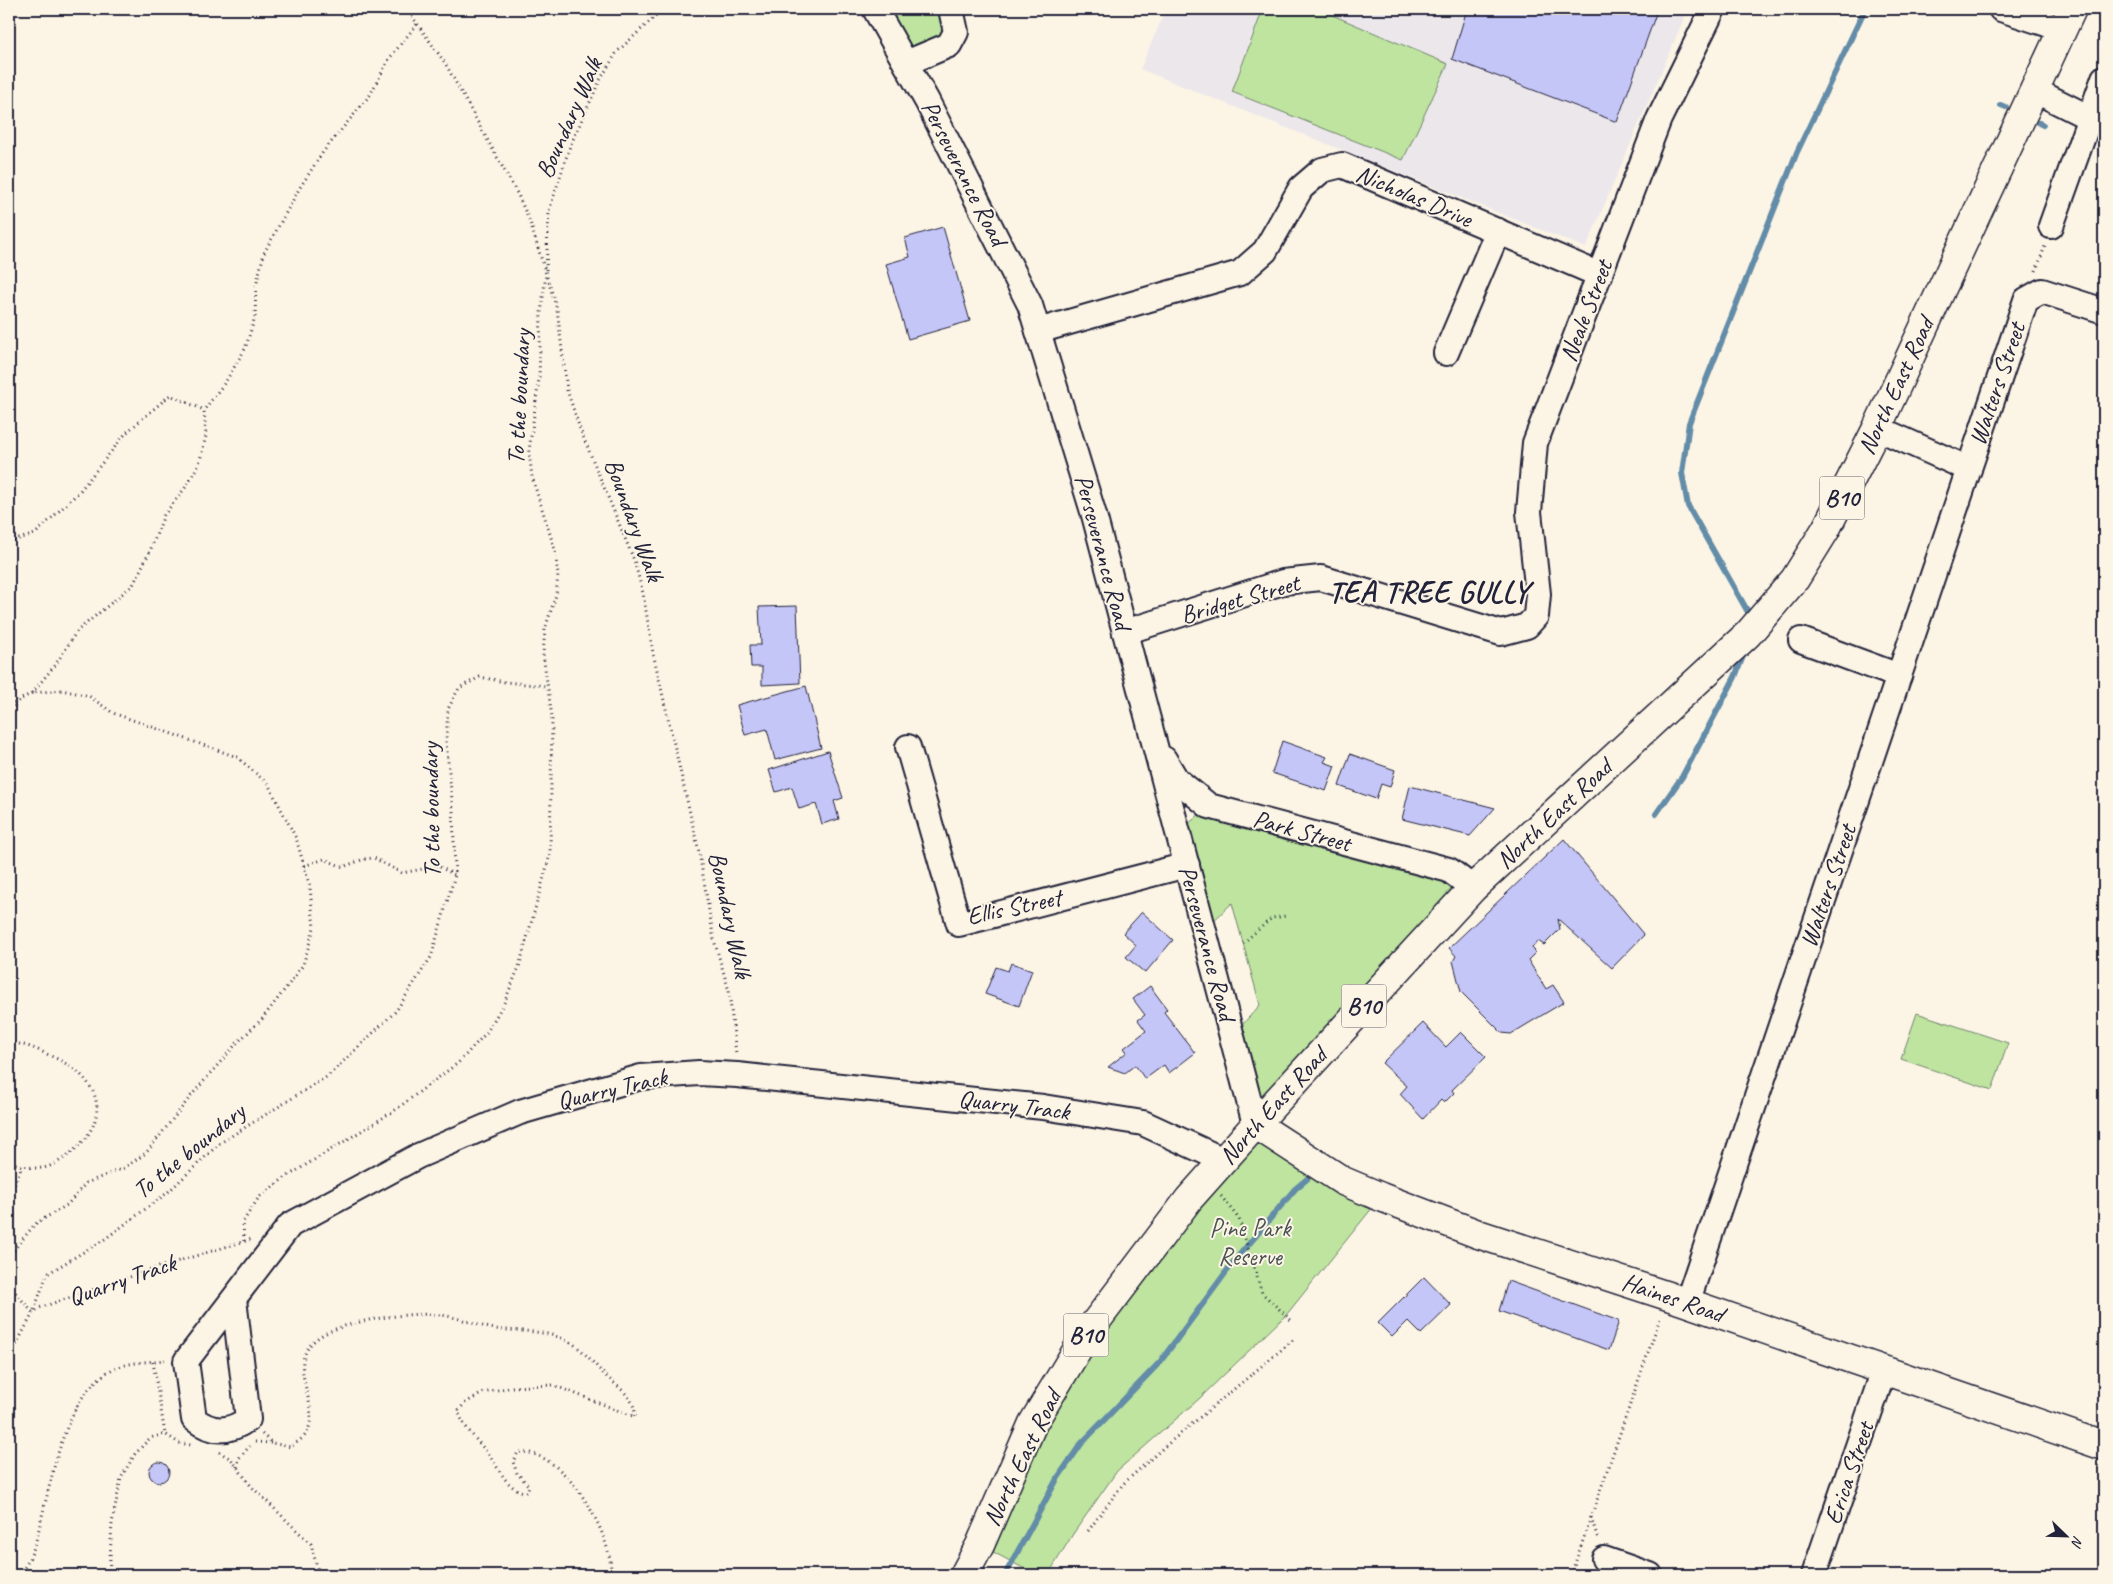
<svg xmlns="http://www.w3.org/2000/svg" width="2113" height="1584" viewBox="0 0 2113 1584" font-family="Caveat,sans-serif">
	<rect width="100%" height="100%" fill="#fcf5e5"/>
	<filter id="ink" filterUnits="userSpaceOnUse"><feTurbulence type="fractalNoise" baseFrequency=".02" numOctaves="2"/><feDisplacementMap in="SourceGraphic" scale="10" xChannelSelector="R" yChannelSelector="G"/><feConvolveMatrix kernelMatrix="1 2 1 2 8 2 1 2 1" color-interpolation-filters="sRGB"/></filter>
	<g filter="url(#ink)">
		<polygon fill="#ece7eb" points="1166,9 1688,9 1586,248 1140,69"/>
		<g fill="#bee49f" stroke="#70836d">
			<polygon points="875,9 951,9 956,32 906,63"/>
			<polygon points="1263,9 1318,9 1448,64 1403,160 1232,92"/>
			<polygon points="1209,806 1473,888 1255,1124 1381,1197 1287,1314 1200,1398 1117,1471 1073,1534 1048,1575 1036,1575 980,1545 1033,1423 1255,1124 1232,1036 1260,1005 1232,903 1204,930 1178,833"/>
			<polygon points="1917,1013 2008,1043 1992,1090 1901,1059"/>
		</g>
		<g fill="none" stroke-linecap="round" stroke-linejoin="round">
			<g stroke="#638ca8" stroke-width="6">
				<polyline points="2001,105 2006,107"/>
				<polyline points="2039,123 2043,125"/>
				<polyline points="1748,612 1688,506 1682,473 1689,423 1797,152 1865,9"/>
				<polyline points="1656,814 1682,777 1735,677 1745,651"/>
				<polyline points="1005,1575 1057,1479 1081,1444 1160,1362 1232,1264 1295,1189 1307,1179"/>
			</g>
		</g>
		<g fill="#c5c6f8" stroke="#22223b">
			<polygon points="1467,9 1653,9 1657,11 1617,122 1452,59"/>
			<polygon points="943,227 970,321 908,339 886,264 910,257 905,238"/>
			<polygon points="797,606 800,683 762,685 762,667 751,667 750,645 761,645 759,607"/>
			<polygon points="806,686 821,748 775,760 767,729 745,735 737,705"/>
			<polygon points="1282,741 1327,757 1324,762 1335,766 1326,791 1272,773"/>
			<polygon points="828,751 843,798 834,801 839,819 822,824 816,804 799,809 792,787 776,792 769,770"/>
			<polygon points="1350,754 1395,770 1390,787 1381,784 1376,799 1339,786"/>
			<polygon points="1410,786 1495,808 1470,836 1402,819"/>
			<polygon points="1564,839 1644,935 1612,968 1558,919 1560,929 1544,945 1538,941 1532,948 1536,952 1528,960 1546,989 1553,985 1564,1002 1511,1034 1502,1033 1461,992 1453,961 1456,956 1449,948"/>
			<polygon points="1142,912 1173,940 1145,973 1126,957 1136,945 1123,933"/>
			<polygon points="1011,963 1032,970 1019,1006 985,994 996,967 1008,971"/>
			<polygon points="1150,986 1167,1009 1164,1012 1195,1053 1169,1073 1164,1065 1145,1079 1135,1065 1125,1073 1108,1067 1127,1052 1124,1048 1146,1031 1138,1020 1145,1015 1133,999"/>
			<polygon points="1423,1023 1446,1047 1461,1032 1486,1057 1452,1090 1454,1093 1444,1103 1441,1100 1423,1119 1400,1094 1407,1086 1382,1063"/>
			<polygon points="1424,1277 1451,1305 1421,1334 1408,1321 1392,1337 1378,1323"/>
			<polygon points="1508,1281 1619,1321 1609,1350 1499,1311"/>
			<circle cx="159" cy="1472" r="10"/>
		</g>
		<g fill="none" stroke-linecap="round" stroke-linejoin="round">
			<g stroke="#22223b" stroke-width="28">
				<g id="minor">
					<polyline points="875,9 927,101 1030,305 1094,515 1255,1124"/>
					<polyline points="2001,9 2062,29"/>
					<polyline points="906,63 949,45 956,32 951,9"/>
					<polyline points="2034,90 2090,118"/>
					<polyline points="2051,226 2104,78"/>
					<polyline points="1038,331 1240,273 1265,251 1301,188 1322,170 1342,165 1600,275"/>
					<polyline points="1446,353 1498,231"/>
					<polyline points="1877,428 1969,469"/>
					<polyline points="1125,632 1283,582 1321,578 1501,633 1527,626 1536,616 1538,594 1529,512 1535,443 1659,119 1713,9"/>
					<polyline points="1801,640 1899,676"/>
					<polyline points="908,747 959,924 1187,865"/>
					<polyline points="1164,759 1176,779 1209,806 1449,870 1473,888"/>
					<path d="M234,1299L248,1419C229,1433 212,1433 194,1419L186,1361L290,1225L418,1156L520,1112L641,1077L699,1073L737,1075L1043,1107L1143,1123L1223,1160"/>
					<polyline points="1687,1303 2026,300 2042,291 2104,311"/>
					<polyline points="1604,1559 1650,1575"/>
					<polyline points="1814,1575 1884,1370"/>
				</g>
			</g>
			<g stroke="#22223b" stroke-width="31">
				<g id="major">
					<polyline points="1255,1124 1343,1181 1381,1197 1478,1234 1668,1296 2104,1446"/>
					<polyline points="964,1575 980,1545 1033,1423 1088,1332 1189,1199 1263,1116 1473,888 1748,634 1795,579 1826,529 1877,428 2072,9"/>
				</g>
			</g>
			<g stroke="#22223b" stroke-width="3" stroke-dasharray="1 4" stroke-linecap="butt">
				<polyline points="546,270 549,211 570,146 600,80 617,52 663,9"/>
				<polyline points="2036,271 2045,246"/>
				<polyline points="547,277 557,309 567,390 580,429 634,560 643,593 653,653 699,852 714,940 729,991 736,1054"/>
				<polyline points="9,542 35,534 79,492 126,433 170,395 204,410"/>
				<polyline points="32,693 56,664 77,631 133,585 150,551 164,515 185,488 199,464 206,436 204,410 226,381 245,349 255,317 256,286 264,253 299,189 323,152 370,95 389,59 417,24"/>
				<polyline points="9,706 32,693 62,690 89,696 113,713 237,757 268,784 296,838 310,887 314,928 303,965 286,988 262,1019 236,1044 191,1096 146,1153 124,1168 86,1183 67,1205 35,1224 9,1256"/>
				<polyline points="9,726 15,703"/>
				<polyline points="304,866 324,859 343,867 364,859 374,858 402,873 438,866 455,875"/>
				<polyline points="1243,943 1272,918 1286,916"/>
				<path d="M9,1043C24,1043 39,1050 53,1057C97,1076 115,1115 73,1151C65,1158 54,1166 43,1168C32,1169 19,1165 9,1162"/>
				<polyline points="1221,1196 1239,1219 1262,1293 1293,1322"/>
				<polyline points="9,1198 22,1166"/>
				<polyline points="244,1241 243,1222 259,1197 283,1179 394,1111 458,1063 487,1032 504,1003 519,967 550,855 552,717 543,654 545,629 556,595 558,575 555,550 532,477 529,451 539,379 541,313 546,274 530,222 518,195 445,63 407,9"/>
				<polyline points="9,1285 33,1313 47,1274 105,1239 167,1193 220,1143 328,1076 396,1011 431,957 455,875 453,810 446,742 448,709 459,688 480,677 505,682 546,686"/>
				<polyline points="9,1358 33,1313 39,1308 162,1266 252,1239"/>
				<polyline points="153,1362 165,1434 179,1443 191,1445"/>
				<path d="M262,1434L272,1443L291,1447C295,1443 303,1439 306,1434C325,1402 277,1361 324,1334C350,1320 418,1310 447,1316C463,1319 479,1326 495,1329C521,1332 549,1329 573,1344C587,1353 596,1367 608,1378C620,1388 636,1399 635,1417L553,1385L512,1387L483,1393L465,1403L458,1411C464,1429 478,1440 489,1455C499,1468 508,1492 527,1492L529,1486L517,1473L513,1462L518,1452C565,1449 613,1534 611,1575"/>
				<polyline points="255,1442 271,1443"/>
				<polyline points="219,1452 231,1459 251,1486 311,1544 319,1575"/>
				<polyline points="237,1467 239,1458 250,1446"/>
				<polyline points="1591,1517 1598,1539"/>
				<polyline points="1088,1531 1123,1484 1163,1448 1293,1340"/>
				<path d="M18,1575C33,1560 37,1537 42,1516C54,1470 66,1393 113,1369C129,1362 148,1362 165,1360"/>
				<polyline points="109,1575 112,1523 121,1478 135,1454 150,1438 165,1434"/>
				<polyline points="1571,1575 1660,1318"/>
			</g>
			<use href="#minor" stroke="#fcf5e5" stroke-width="24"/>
			<use href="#major" stroke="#fcf5e5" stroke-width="28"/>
		</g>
	</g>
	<g text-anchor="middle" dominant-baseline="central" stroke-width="4" stroke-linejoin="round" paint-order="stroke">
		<g fill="#fcf5e5" stroke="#63616e" stroke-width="1">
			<rect x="1819.5" y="476.5" width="45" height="43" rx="4"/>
			<rect x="1341.5" y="984.5" width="45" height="43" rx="4"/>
			<rect x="1063.5" y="1313.5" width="45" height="43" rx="4"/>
		</g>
		<g font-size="24" font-weight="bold" fill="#22223b">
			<text x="1842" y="498">B10</text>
			<text x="1364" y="1006">B10</text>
			<text x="1086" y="1335">B10</text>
		</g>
		<g font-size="25" fill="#22223b" stroke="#fcf5e5">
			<text transform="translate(569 118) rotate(-66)">Boundary Walk</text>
			<text transform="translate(964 173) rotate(63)">Perseverance Road</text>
			<text transform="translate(1414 196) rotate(23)">Nicholas Drive</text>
			<text transform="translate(1586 311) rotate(-69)">Neale Street</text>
			<text transform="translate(1997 384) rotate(-71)">Walters Street</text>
			<text transform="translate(1896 386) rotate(-65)">North East Road</text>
			<text transform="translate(519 397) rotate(-87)">To the boundary</text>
			<text transform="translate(634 520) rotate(70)">Boundary Walk</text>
			<text transform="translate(1103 552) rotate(75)">Perseverance Road</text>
			<text transform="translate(1240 599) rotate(-16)">Bridget Street</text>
			<text transform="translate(431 810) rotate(-91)">To the boundary</text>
			<text transform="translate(1554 814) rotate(-43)">North East Road</text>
			<text transform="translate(1302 831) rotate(15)">Park Street</text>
			<text transform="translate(1828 886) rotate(-71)">Walters Street</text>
			<text transform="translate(1014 907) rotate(-12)">Ellis Street</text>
			<text transform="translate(730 915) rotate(78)">Boundary Walk</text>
			<text transform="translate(1207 943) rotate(75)">Perseverance Road</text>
			<text transform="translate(612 1089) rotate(-13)">Quarry Track</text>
			<text transform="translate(1014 1105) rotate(7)">Quarry Track</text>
			<text transform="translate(1273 1106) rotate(-48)">North East Road</text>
			<text transform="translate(189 1151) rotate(-39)">To the boundary</text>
			<text transform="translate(122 1280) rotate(-19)">Quarry Track</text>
			<text transform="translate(1673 1298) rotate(19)">Haines Road</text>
			<text transform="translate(1022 1458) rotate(-64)">North East Road</text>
			<text transform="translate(1849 1473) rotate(-71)">Erica Street</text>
		</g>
		<g font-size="25" fill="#495254" stroke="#fcf5e5">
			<text x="1250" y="1228">Pine Park<tspan x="1250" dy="29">Reserve</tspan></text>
		</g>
		<g font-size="30" font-weight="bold" letter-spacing="1" fill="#22223b" stroke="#fcf5e5">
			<text x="1429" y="592">TEA TREE GULLY</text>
		</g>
	</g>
	<rect width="2113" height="1584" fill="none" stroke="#fcf5e5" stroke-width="30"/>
	<rect x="15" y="15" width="2083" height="1554" fill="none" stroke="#22223b" stroke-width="2" filter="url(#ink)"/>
	<g transform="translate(2066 1536) rotate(113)" stroke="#fcf5e5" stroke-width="4" paint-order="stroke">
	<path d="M0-4L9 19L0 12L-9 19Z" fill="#22223b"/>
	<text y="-8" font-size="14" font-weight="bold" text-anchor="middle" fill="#22223b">N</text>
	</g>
</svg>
